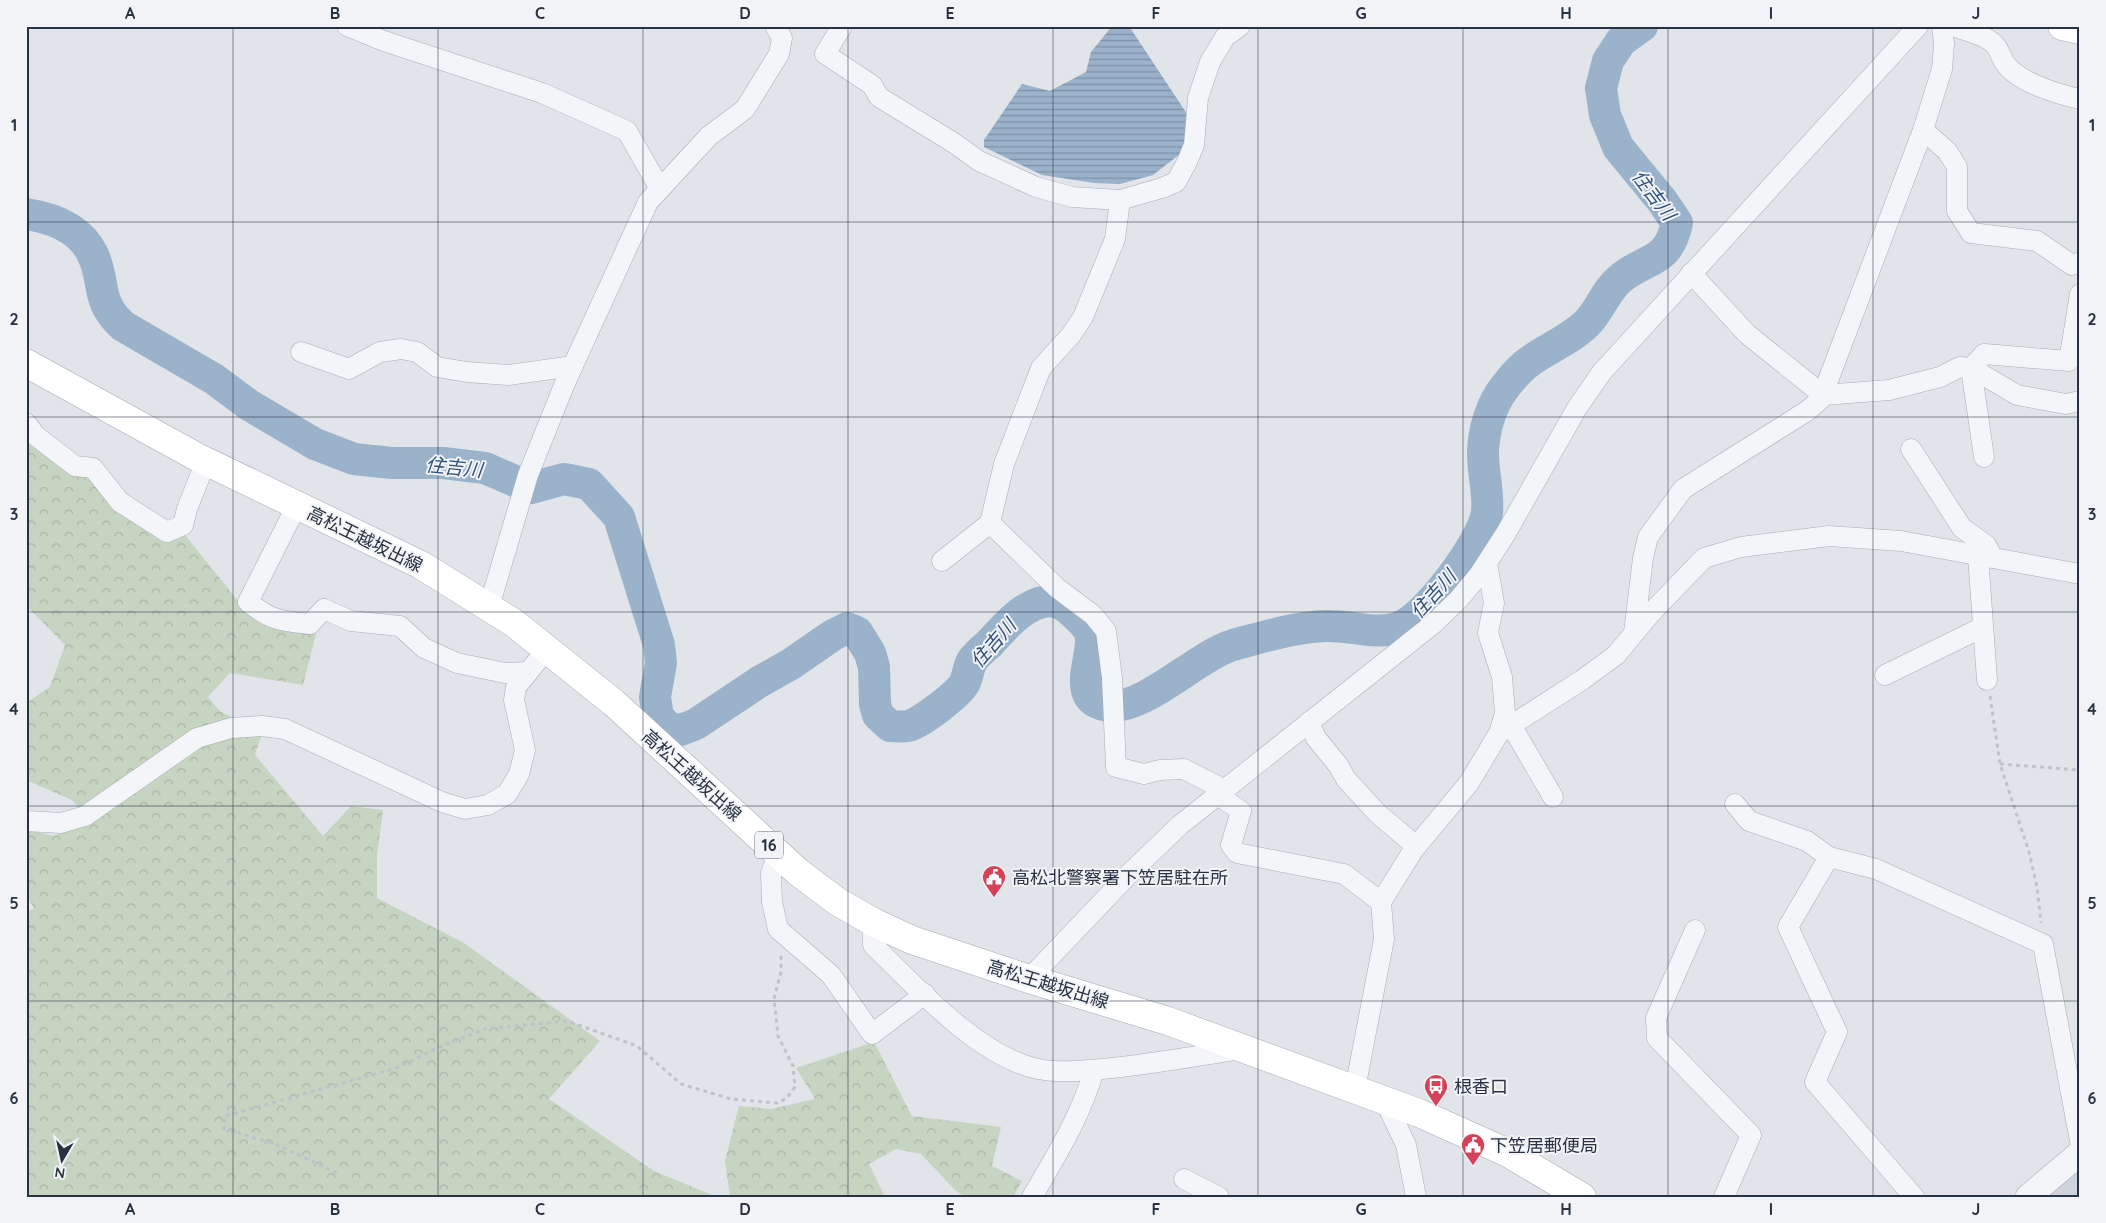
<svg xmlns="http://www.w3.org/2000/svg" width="2106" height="1223" viewBox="0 0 2106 1223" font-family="Quicksand,'Noto Sans JP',sans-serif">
	<defs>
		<pattern id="forest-crowns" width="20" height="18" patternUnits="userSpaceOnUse" patternTransform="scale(1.25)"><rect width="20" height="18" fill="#c6d4c2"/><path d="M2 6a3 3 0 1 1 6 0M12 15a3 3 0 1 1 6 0" fill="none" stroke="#aab6a8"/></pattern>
		<pattern id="water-rules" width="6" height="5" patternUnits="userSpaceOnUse" patternTransform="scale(1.25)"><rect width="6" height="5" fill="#9bb2cb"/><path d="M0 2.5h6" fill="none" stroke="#7e91a6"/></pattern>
	</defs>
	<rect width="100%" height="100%" fill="#e1e5ea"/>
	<polygon fill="#cfd4dc" points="2080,1165 2080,1197 2040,1197"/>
	<g fill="url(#forest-crowns)">
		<polygon points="26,431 91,471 185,535 239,602 275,626 316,634 303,685 230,673 208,697 220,711 262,734 255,755 323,836 351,806 383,810 377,856 377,898 464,943 600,1041 549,1099 654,1171 717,1197 26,1197 26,912 34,909 26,894 26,829 53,836 91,820 72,800 26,780 26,703 50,687 65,645 26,605"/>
		<polygon points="874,1042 912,1116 1001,1127 992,1166 1022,1181 1013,1197 965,1197 955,1190 921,1154 896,1149 869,1164 885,1197 730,1197 725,1161 739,1106 771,1109 815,1099 796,1068"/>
	</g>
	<polygon fill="url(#water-rules)" points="1112,26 1129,26 1191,120 1184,151 1153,175 1120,184 1094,183 1042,175 984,147 984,140 1022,84 1050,91 1086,72 1091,52"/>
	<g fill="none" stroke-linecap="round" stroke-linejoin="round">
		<path stroke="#9bb2cb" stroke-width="32" d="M26,214C53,218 81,229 93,255C106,283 95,301 123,326L214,379L249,405L315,444L354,459L392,463H443L485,468L531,488L564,479L589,484L619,517L659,645L661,663L655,697L658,717L669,728L681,730L696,724L759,682L791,664L833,635L847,628L857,632L870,653L874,667L875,704L878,715L890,726C895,726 902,727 908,726C921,723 957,695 964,684C968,677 968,668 972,661C976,655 983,649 989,644C1003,629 1018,610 1039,603C1053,599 1060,602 1071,611C1078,618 1086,623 1090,633C1097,655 1065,703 1112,706C1146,708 1199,655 1233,645C1263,637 1295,627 1326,626C1350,625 1374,635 1397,628C1425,620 1482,542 1487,513C1489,493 1483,474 1483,454C1483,432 1491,404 1505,387C1511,379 1518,371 1525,365C1544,349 1572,340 1589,321C1600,309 1607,289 1621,278C1647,257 1668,264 1677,223L1663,202L1618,147L1605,115L1601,88L1608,61L1621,41L1642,26"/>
		<g stroke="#a6acb4" stroke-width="21">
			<g id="minor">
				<polyline points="347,26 384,41 542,93 627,131 660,189"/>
				<polyline points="842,26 825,54 872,85 879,97 954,143 979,161 1036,187 1072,197 1120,200"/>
				<path d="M1953,26C1965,31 1978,33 1989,40C1999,46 1999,53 2004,62C2017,82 2057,94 2080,99"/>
				<polyline points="1923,130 1947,151 1957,167 1957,211 1971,233 2037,241 2072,265 2080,262"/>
				<polyline points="1691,273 1747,334 1823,395 1889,390 1940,377 1960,367 1971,368 2017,395 2066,404 2080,401"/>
				<polyline points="301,352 349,369 380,352 401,349 417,352 437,367 467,372 508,375 573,366"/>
				<polyline points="26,423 36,436 75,466 93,468 120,502 167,532 183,525 187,509 206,461"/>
				<polyline points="1911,449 1962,528 1986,545 1993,558"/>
				<polyline points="1984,457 1971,368 1984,354 2069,361 2080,294"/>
				<path d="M297,505L248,602C272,621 281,621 310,624L324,609L351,621L400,626L424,648L457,663L505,673L528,672"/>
				<polyline points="990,523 1004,464 1041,368 1071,335 1083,317 1115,239 1120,200 1162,188 1176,182 1187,162 1194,145 1198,98 1210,62 1225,37 1240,26"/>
				<polyline points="1978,555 1987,680"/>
				<polyline points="942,561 990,523 1057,588 1093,615 1106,631 1112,678 1116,767 1144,774 1160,770 1184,769 1225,790"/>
				<polyline points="489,607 528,475 565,383 648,202 709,136 745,109 779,54 782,38 775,26"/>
				<polyline points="1634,633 1643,558 1648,537 1683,489 1807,411 1821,399 1923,130 1942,69 1944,44 1942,26"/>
				<polyline points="1885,675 1983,627"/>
				<polyline points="1309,722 1316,738 1338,765 1346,779 1377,813 1416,846"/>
				<polyline points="1511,725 1553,797"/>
				<polyline points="1499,733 1582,680 1616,655 1651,613 1704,558 1741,547 1829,536 1901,541 2080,574"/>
				<polyline points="1218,795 1241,811 1231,845 1237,853 1344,874 1381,902"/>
				<polyline points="1735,804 1749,821 1807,841 1829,857 1788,927 1837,1032 1815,1082 1914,1197"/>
				<polyline points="26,821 61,823 85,816 197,738 231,728 262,726 285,729 442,802 465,809 488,805 507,794 519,774 525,750 514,700 516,687 547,649"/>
				<polyline points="778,854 771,873 772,902 778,929 831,975 872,1034 925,994"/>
				<polyline points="1829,857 1876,869 2043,944 2080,1141"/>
				<path d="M872,921L873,945C915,986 979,1057 1038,1069C1059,1073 1081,1071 1102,1069C1149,1065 1195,1056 1241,1049"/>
				<polyline points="1695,930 1656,1018 1657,1038 1751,1135 1724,1197"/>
				<polyline points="1029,979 1130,873 1180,825 1433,624 1458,600 1479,575 1506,533 1577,408 1602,372 1918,26"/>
				<polyline points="1355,1089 1384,939 1381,902 1414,849 1469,783 1499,733 1505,713 1502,677 1488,633 1494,603 1487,563"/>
				<polyline points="1384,1099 1406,1145 1416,1197"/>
				<polyline points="1184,1179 1219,1197"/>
				<path d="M1032,1197C1056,1156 1081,1116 1094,1070"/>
			</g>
		</g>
		<g stroke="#a6acb4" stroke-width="26">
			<polyline id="tertiary" points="2028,1197 2080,1153"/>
		</g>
		<g stroke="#a6acb4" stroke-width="29">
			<polyline id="secondary" points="2062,26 2080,30"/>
		</g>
		<g stroke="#a0a9b6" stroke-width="29">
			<polyline id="primary" points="26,363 197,457 421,565 514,623 614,703 798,872 838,902 875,923 912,940 1029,979 1168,1021 1419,1113 1508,1153 1582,1197"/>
		</g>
		<g stroke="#bfc2c9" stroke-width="3" stroke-dasharray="4 4" stroke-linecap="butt">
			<polyline points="1990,696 2000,764 2029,852 2037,887 2041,923"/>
			<polyline points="2000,764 2080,770"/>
			<polyline points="337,1173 277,1145 223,1128 225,1116 397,1068 437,1048 485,1029 567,1021 637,1046 681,1084 731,1099 777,1103 787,1098 795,1087 793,1066 778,1036 774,999 781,972 781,955"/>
		</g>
		<use href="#minor" stroke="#f4f5f8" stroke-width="20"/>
		<use href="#tertiary" stroke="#f4f5f8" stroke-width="25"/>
		<use href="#secondary" stroke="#fff" stroke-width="28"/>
		<use href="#primary" stroke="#fff" stroke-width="28"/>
	</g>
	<path fill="none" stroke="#293242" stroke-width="1" stroke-opacity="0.55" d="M233,26V1197M438,26V1197M643,26V1197M848,26V1197M1053,26V1197M1258,26V1197M1463,26V1197M1668,26V1197M1873,26V1197M26,222H2080M26,417H2080M26,612H2080M26,806H2080M26,1001H2080"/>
	<defs>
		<g id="civic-pin" transform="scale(1.25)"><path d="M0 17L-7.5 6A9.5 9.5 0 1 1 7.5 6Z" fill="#d34259" stroke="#f1f3f7"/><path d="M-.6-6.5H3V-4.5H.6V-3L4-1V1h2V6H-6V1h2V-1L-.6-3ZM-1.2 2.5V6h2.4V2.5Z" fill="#fff"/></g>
		<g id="bus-pin" transform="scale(1.25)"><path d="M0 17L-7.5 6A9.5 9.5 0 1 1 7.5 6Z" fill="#d34259" stroke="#f1f3f7"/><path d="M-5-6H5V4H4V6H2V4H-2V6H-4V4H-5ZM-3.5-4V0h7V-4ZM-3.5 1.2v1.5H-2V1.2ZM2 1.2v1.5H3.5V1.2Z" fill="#fff"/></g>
	</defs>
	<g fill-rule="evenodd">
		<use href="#civic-pin" x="994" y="877"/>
		<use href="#bus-pin" x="1436" y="1086"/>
		<use href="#civic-pin" x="1473" y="1145"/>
	</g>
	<g text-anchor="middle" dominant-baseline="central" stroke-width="4" stroke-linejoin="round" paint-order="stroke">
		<rect fill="#f1f3f7" stroke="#656c78" stroke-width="1" x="755" y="831.5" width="28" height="27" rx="4"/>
		<g font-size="16" font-weight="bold" fill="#293242">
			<text x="769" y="845">16</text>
		</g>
		<g font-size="18" fill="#293242" stroke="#f1f3f7">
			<text transform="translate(365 539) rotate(26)">高松王越坂出線</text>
			<text transform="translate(692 775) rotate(42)">高松王越坂出線</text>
			<text transform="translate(1048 984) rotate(17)">高松王越坂出線</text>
		</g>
		<g font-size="18" fill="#293242" stroke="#f1f3f7" text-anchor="start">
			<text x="1012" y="877">高松北警察署下笠居駐在所</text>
			<text x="1454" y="1086">根香口</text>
			<text x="1490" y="1145">下笠居郵便局</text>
		</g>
		<g font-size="19" font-style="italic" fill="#315178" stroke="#f1f3f7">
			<text transform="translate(1654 195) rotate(53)">住吉川</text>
			<text transform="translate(454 467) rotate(6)">住吉川</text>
			<text transform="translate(1433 594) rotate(-48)">住吉川</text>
			<text transform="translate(993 643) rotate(-49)">住吉川</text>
		</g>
	</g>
	<rect width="2106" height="1223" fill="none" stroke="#f1f3f7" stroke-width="55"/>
	<g transform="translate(62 1160) rotate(189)" stroke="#f1f3f7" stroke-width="4" paint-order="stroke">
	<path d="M0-4L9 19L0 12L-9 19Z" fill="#293242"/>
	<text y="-8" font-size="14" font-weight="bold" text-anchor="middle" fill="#293242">N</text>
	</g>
	<rect x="28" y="28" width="2050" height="1168" fill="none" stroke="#293242" stroke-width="2"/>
	<g font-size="16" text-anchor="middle" font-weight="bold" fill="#293242">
		<text x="130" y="19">A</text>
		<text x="335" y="19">B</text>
		<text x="540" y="19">C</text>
		<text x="745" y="19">D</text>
		<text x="950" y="19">E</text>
		<text x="1156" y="19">F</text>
		<text x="1361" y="19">G</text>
		<text x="1566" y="19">H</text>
		<text x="1771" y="19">I</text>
		<text x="1976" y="19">J</text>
		<text x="14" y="131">1</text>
		<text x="2092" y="131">1</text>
		<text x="14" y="325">2</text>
		<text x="2092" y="325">2</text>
		<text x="14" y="520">3</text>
		<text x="2092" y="520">3</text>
		<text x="14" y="715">4</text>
		<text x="2092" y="715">4</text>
		<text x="14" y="909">5</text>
		<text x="2092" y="909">5</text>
		<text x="14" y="1104">6</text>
		<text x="2092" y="1104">6</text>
		<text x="130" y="1215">A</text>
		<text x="335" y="1215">B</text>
		<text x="540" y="1215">C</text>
		<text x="745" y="1215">D</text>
		<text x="950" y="1215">E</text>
		<text x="1156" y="1215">F</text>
		<text x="1361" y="1215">G</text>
		<text x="1566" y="1215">H</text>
		<text x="1771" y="1215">I</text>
		<text x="1976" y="1215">J</text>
	</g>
</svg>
